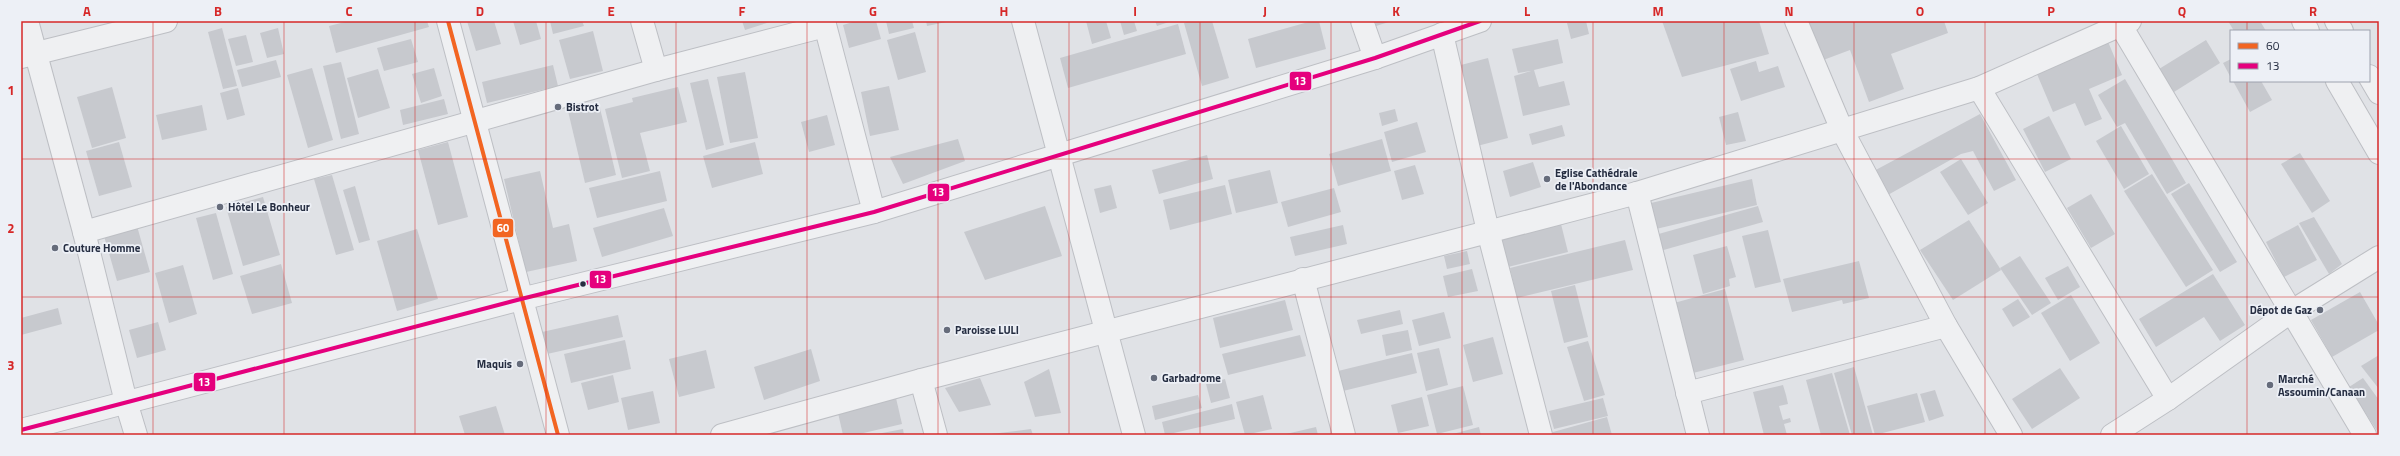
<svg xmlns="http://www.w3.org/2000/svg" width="2400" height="456" viewBox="0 0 2400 456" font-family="'Titillium Web',sans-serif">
	<rect width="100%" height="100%" fill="#e0e2e6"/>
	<g fill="#c7c9ce">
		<polygon points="349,21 427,21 429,27 336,53 329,26"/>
		<polygon points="467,21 494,21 501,44 476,51"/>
		<polygon points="513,21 536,21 541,39 520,45"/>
		<polygon points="550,21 582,21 584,26 553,34"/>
		<polygon points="742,21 773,21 745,30"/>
		<polygon points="856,21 876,21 881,39 849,48 843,25"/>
		<polygon points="886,21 912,21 914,28 889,34"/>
		<polygon points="926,21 946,21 946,22 927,26"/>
		<polygon points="1086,21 1106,21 1111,38 1092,44"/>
		<polygon points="1120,21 1134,21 1137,31 1124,35"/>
		<polygon points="1155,21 1172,21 1157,26"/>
		<polygon points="1190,21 1212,21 1229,78 1202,86 1184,23"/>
		<polygon points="1312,21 1319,21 1326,49 1256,68 1248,39"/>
		<polygon points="1375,21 1392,21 1376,26"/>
		<polygon points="1574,21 1586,21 1589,34 1571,39 1567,23"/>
		<polygon points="1662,21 1759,21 1769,54 1682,77"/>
		<polygon points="1802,21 1944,21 1948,33 1891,54 1904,89 1869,102 1850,50 1818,62"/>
		<polygon points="2228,21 2260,21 2266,31 2234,31"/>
		<polygon points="1178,24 1186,54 1068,88 1060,58"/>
		<polygon points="222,28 237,86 223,89 208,32"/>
		<polygon points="278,28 284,54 267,58 260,33"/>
		<polygon points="593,31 603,71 570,79 559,40"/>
		<polygon points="915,32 926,72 898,80 887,40"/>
		<polygon points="246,35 253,62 236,66 228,39"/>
		<polygon points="2106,37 2122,75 2089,89 2102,119 2085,126 2075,103 2053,112 2034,67"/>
		<polygon points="411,39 418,62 384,71 377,48"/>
		<polygon points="1558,39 1563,63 1534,70 1539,87 1564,81 1570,105 1523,116 1514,76 1531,71 1518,73 1512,49"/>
		<polygon points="2206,40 2220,63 2174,92 2159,69"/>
		<polygon points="1488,58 1508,138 1477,146 1457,66"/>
		<polygon points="2231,59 2231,78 2223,63"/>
		<polygon points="276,60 281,77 242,87 237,70"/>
		<polygon points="1756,61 1759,72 1778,66 1785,87 1741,101 1730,69"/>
		<polygon points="341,62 359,134 341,139 323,66"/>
		<polygon points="553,65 558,86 487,103 482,82"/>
		<polygon points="312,68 333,140 308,148 287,75"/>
		<polygon points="434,68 442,96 421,103 412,74"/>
		<polygon points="378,69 390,108 358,118 347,78"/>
		<polygon points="745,72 758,138 730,143 717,77"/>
		<polygon points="708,79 724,145 706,150 690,83"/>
		<polygon points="2125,79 2186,183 2167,194 2125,123 2117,127 2098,95"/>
		<polygon points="2233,81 2261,81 2272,100 2250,112"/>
		<polygon points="889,86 899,130 870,136 861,92"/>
		<polygon points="112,87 126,138 92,148 77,97"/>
		<polygon points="678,87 687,122 640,133 650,171 622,178 605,109 633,102 632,98"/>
		<polygon points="238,88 245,115 227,120 220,93"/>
		<polygon points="444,99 448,114 403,125 400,110"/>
		<polygon points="599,104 616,175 585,183 568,111"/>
		<polygon points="202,105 207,130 162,140 156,115"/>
		<polygon points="1395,109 1398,121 1382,126 1379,113"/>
		<polygon points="1738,112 1746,141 1726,145 1719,117"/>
		<polygon points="1980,114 2016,180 1994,191 1973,151 1961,154 1886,196 1872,172"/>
		<polygon points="827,115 835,145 809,152 801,122"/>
		<polygon points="2049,116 2071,159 2045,172 2023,129"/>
		<polygon points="1417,122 1426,152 1392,162 1384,132"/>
		<polygon points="1562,125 1565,136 1532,145 1529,134"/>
		<polygon points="2121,126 2149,174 2124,189 2096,141"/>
		<polygon points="958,139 965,161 903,184 890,157"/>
		<polygon points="1382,139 1391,171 1338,186 1329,154"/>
		<polygon points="119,142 132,187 99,196 86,151"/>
		<polygon points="448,142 468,217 438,225 418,150"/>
		<polygon points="755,142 763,174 712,188 703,156"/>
		<polygon points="2300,153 2330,201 2312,213 2281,164"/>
		<polygon points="1207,155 1213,179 1159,194 1152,170"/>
		<polygon points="1961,159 1988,203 1968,215 1940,172"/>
		<polygon points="1533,162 1541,187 1510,197 1503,171"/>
		<polygon points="1415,165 1424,194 1402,200 1394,171"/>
		<polygon points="1270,170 1278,203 1236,213 1228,180"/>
		<polygon points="540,171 553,228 569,224 577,261 526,272 504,179"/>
		<polygon points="660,171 667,201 597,218 589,188"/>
		<polygon points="2152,174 2213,270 2186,287 2124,191"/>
		<polygon points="332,175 354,250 336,255 314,179"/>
		<polygon points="1752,179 1757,205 1656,229 1651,203"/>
		<polygon points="2189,183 2237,262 2220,272 2171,194"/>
		<polygon points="1111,185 1117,208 1100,213 1094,189"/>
		<polygon points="1225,185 1232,214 1170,230 1163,200"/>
		<polygon points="355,186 370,240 359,243 343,190"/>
		<polygon points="1334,188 1341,212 1288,227 1281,202"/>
		<polygon points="2091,194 2115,234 2091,248 2067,208"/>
		<polygon points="263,197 280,255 243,266 226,207"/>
		<polygon points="1045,206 1062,256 985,280 964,232"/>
		<polygon points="1758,206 1763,222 1660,251 1655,235"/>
		<polygon points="664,208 673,236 602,257 593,228"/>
		<polygon points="216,213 233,274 213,280 196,218"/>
		<polygon points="2314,217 2342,264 2329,274 2299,223"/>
		<polygon points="1969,220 2001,270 1953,300 1920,250"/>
		<polygon points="1561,224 1568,252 1508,267 1501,238"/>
		<polygon points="1343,225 1347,244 1295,256 1290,237"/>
		<polygon points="2298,225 2317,260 2284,277 2266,242"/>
		<polygon points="137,226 150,272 117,281 104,236"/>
		<polygon points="417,229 438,299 397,311 377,241"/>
		<polygon points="1768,230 1781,282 1755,288 1742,236"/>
		<polygon points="1625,240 1633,270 1517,298 1510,268"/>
		<polygon points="1727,246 1736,277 1729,279 1730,286 1703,294 1693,255"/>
		<polygon points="1467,251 1470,264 1447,269 1444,256"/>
		<polygon points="2020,256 2051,303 2032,315 2000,268"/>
		<polygon points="1859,261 1869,298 1843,304 1842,300 1792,312 1783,279"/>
		<polygon points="281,264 292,303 252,314 240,276"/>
		<polygon points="183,265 197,314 169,323 155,273"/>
		<polygon points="2068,266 2080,287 2058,300 2045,278"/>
		<polygon points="1472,269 1478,291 1448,297 1443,276"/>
		<polygon points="2213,274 2245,325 2220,341 2204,317 2156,347 2139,319"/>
		<polygon points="1575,285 1588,337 1564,343 1551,291"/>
		<polygon points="1725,289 1744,360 1693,373 1674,303"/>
		<polygon points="2360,292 2379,325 2379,330 2332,357 2311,320"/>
		<polygon points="2071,295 2100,343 2070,361 2041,313"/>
		<polygon points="2018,299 2030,317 2013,327 2002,309"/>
		<polygon points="1285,300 1293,330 1220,348 1213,318"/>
		<polygon points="58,308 62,324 21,335 21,318"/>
		<polygon points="1400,310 1403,324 1361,334 1357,320"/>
		<polygon points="1444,312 1451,338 1419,346 1412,320"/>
		<polygon points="618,315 623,337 547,354 542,332"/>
		<polygon points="158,322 166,350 137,358 129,330"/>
		<polygon points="1408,330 1412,350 1386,356 1382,335"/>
		<polygon points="1300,335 1306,356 1228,375 1222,354"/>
		<polygon points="1493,337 1503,374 1473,382 1463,345"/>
		<polygon points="625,340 631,369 571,383 564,354"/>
		<polygon points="1588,341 1605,395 1584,401 1567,347"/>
		<polygon points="1439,348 1448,385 1426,391 1417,353"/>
		<polygon points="811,349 820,381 764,400 754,367"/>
		<polygon points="706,350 715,388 679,397 669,359"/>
		<polygon points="1412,353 1417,373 1343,391 1338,371"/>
		<polygon points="2379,355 2379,389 2361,366"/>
		<polygon points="1854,367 1873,435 1852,435 1834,373"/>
		<polygon points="2060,368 2080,398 2032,429 2012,399"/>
		<polygon points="1049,369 1061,413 1035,417 1024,382"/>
		<polygon points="1832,373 1850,435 1821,435 1806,380"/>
		<polygon points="613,375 619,402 588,410 581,383"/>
		<polygon points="980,378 991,405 959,412 945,388"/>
		<polygon points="2363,378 2379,400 2379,434 2349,387"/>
		<polygon points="1225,379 1230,398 1211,403 1206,384"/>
		<polygon points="1783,385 1786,395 1780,396 1786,395 1788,404 1779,406 1783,420 1790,418 1791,422 1784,424 1787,435 1764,435 1753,392"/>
		<polygon points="1463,386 1473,425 1437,434 1427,395"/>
		<polygon points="1935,390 1944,416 1929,421 1920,394"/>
		<polygon points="653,391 660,423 628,430 621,398"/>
		<polygon points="1917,393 1925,422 1875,435 1867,406"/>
		<polygon points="1198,395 1202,408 1155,420 1152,406"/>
		<polygon points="1263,395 1272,429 1245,435 1236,402"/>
		<polygon points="1422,397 1429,426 1398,433 1391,405"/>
		<polygon points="896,398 902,424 855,435 843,435 838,413"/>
		<polygon points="1603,398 1608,416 1554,429 1549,411"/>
		<polygon points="1232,404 1235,419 1165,435 1162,422"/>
		<polygon points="496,406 505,435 465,435 459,416"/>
		<polygon points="1607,417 1612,435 1553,435 1553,432"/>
		<polygon points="1316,427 1318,435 1286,435 1286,434"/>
		<polygon points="1479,427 1481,435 1449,435"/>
		<polygon points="903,429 904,435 877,435 877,434"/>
		<polygon points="1031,429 1033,435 991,435 991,434"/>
	</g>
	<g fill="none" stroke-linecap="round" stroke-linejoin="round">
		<g stroke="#bdbfc4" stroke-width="24">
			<g id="minor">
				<polyline points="27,21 84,232 126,402 136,435"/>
				<polyline points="448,21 558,435"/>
				<polyline points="642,21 656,70"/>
				<polyline points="824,21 874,212"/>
				<polyline points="1023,21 1134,435"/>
				<polyline points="1362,21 1375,58"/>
				<polyline points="1796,21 1842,130 1946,326 2011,435"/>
				<polyline points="2303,21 2308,31"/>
				<polyline points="2336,21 2342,31"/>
				<polyline points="2121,26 2365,435"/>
				<polyline points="1442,34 1488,231 1541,435"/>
				<polyline points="21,57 166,21"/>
				<polyline points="2369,76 2379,93"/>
				<polyline points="2337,81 2379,153"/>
				<polyline points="1979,88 2168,399"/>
				<polyline points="1637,193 1698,435"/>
				<polyline points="84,232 656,70 825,26"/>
				<polyline points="1303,279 1344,435"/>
				<polyline points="921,380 936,435"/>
				<polyline points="1687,393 1946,326"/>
				<polyline points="21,430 521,299 874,212 1375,58 1480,21"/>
				<polyline points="722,435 921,380 1637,193 1979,88 2130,21"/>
				<polyline points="2112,435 2168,399 2292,311 2379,257"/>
			</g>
		</g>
		<use href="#minor" stroke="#eff0f2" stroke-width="22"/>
		<g stroke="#edf0f6" stroke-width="7">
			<polyline id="bus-1" points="448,21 558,435"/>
		</g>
		<g stroke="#edf0f6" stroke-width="7">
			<polyline id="bus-2" points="21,430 521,299 874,212 1375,58 1480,21"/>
		</g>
		<use href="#bus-1" stroke="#f26522" stroke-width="4"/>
		<use href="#bus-2" stroke="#e5007d" stroke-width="4"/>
	</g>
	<path fill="none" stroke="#d62828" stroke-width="1" stroke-opacity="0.55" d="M153,21V435M284,21V435M415,21V435M546,21V435M676,21V435M807,21V435M938,21V435M1069,21V435M1200,21V435M1331,21V435M1462,21V435M1593,21V435M1724,21V435M1854,21V435M1985,21V435M2116,21V435M2247,21V31M2247,81V435M21,159H2379M21,297H2379"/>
	<g fill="#666c7b" stroke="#edf0f6" stroke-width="1.5">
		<circle cx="558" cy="107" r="4"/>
		<circle cx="1547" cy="179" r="4"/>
		<circle cx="220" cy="207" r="4"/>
		<circle cx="55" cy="248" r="4"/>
		<circle cx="2320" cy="310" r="4"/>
		<circle cx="947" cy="330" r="4"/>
		<circle cx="520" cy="364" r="4"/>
		<circle cx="1154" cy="378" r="4"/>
		<circle cx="2270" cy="385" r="4"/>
	</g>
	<circle fill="#252d41" stroke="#edf0f6" stroke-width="1.5" cx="583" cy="284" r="3.5"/>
	<g text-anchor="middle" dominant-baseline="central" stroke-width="3.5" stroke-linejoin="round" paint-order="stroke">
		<g font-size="11" font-weight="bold" fill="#252d41" stroke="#edf0f6" text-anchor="start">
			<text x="566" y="107">Bistrot</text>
			<text x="1555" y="173">Eglise Cathédrale<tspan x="1555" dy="13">de l'Abondance</tspan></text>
			<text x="228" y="207">Hôtel Le Bonheur</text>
			<text x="63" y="248">Couture Homme</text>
			<text x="2312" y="310" text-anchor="end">Dépot de Gaz</text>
			<text x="955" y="330">Paroisse LULI</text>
			<text x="512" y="364" text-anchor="end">Maquis</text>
			<text x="1162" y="378">Garbadrome</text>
			<text x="2278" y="379">Marché<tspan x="2278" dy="13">Assoumin/Canaan</tspan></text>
		</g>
	</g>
	<g stroke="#edf0f6" stroke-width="1.5">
		<rect x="1289" y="71" width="23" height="20" rx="4" fill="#e5007d"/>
		<rect x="927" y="183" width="23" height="19" rx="4" fill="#e5007d"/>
		<rect x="492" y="218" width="22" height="20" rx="4" fill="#f26522"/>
		<rect x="589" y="270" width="23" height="19" rx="4" fill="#e5007d"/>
		<rect x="193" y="372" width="23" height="20" rx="4" fill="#e5007d"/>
	</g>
	<g font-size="11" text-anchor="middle" font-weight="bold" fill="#fff">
		<text x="1300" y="85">13</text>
		<text x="938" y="196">13</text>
		<text x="503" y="232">60</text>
		<text x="600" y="283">13</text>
		<text x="204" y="386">13</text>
	</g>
	<rect width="2400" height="456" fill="none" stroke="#edf0f6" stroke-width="44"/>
	<rect x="2230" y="30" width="140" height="52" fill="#edf0f6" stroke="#9da2ae"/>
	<rect x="2238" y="43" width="20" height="6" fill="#f26522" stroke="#9da2ae"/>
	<text x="2266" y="50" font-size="12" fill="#252d41">60</text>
	<rect x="2238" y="63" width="20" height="6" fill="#e5007d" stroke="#9da2ae"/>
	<text x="2266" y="70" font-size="12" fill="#252d41">13</text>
	<rect x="22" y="22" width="2356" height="412" fill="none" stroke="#d62828" stroke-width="1.5"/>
	<g font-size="13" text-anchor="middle" font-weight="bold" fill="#d62828">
		<text x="87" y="16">A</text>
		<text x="218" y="16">B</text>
		<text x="349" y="16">C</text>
		<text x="480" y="16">D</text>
		<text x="611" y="16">E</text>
		<text x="742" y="16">F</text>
		<text x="873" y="16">G</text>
		<text x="1004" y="16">H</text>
		<text x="1135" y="16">I</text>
		<text x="1265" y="16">J</text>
		<text x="1396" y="16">K</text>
		<text x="1527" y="16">L</text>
		<text x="1658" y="16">M</text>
		<text x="1789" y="16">N</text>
		<text x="1920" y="16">O</text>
		<text x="2051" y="16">P</text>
		<text x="2182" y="16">Q</text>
		<text x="2313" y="16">R</text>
		<text x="11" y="95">1</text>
		<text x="11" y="233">2</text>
		<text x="11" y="370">3</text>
	</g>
</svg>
